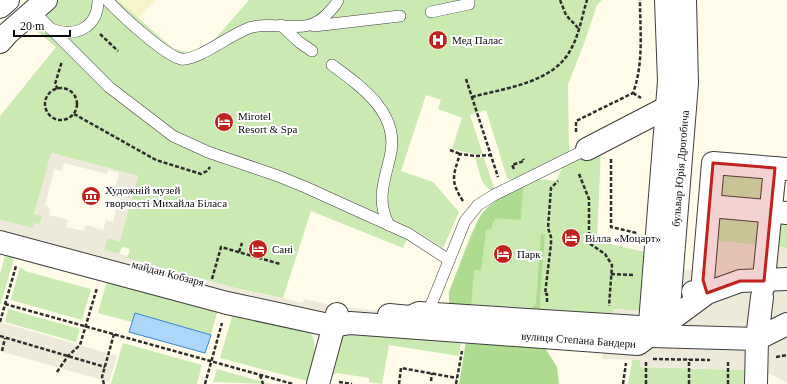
<svg xmlns="http://www.w3.org/2000/svg" width="787" height="384" viewBox="0 0 787 384" font-family="Georgia,serif">
	<rect width="100%" height="100%" fill="#fffcea"/>
	<polygon fill="#f6f5c9" points="117,0 155,0 138,19"/>
	<g fill="#cbeab2">
		<polygon points="53,0 117,0 174,49 187,52 195,51 214,40 249,0 602,0 597,5 582,49 568,84 569,151 512,180 507,178 486,110 470,115 483,154 474,154 452,149 462,118 438,109 441,100 426,95 401,171 433,182 459,212 443,248 412,228 403,248 311,211 283,298 235,288 127,258 130,249 122,247 119,254 104,250 107,238 119,241 138,176 52,153 34,214 43,216 40,224 32,228 0,220 0,116 56,47 27,23"/>
		<polygon points="601,148 597,241 646,252 643,311 614,309 613,322 449,303 449,292 470,236 482,213 495,201 539,179 556,181 563,166"/>
		<path d="M484,157L495,191C481,190 479,169 475,158Z"/>
		<polygon points="723,172 763,176 760,204 720,200"/>
		<polygon points="719,214 759,217 756,245 717,241"/>
		<polygon points="781,220 787,220 787,248 778,247"/>
		<polygon points="6,252 15,255 0,306 0,274"/>
		<polygon points="20,267 25,271 91,289 82,320 11,300"/>
		<polygon points="108,277 218,309 211,335 135,313 132,322 98,313"/>
		<polygon points="8,309 80,329 76,342 5,322"/>
		<path d="M233,313L307,329C322,343 311,364 307,381L220,358Z"/>
		<polygon points="343,333 462,335 459,356 389,345 382,384 369,382 369,378 337,373 333,375"/>
		<polygon points="123,343 202,365 197,384 111,384"/>
		<polygon points="632,360 641,360 641,367 746,370 746,384 628,384"/>
		<polygon points="217,369 270,384 213,382"/>
	</g>
	<g fill="#addc91">
		<path d="M523,187L521,220L495,218V221H493L492,228L486,230L481,271L474,270L471,309L456,312L449,303V292L478,220C488,202 506,195 523,187Z"/>
		<polygon points="541,234 545,234 540,297 541,318 526,313 536,304"/>
		<polygon points="467,335 544,346 557,367 559,384 459,384"/>
	</g>
	<g fill="#eeeada" fill-rule="evenodd">
		<path d="M704,151L787,159L778,247L787,248V383L772,375L746,370L640,367V360L602,359L604,345L348,327L2,251L0,259V236L25,237L0,231V220L32,228L34,223L40,224L42,216L34,214L51,153L138,176L120,241L107,238L104,250L128,256L127,258L235,288L303,303L304,299L339,307L405,313L612,322L614,309L642,311L681,269L694,270ZM64,163L107,174L108,170L119,173L116,186L122,188L113,222L106,220L103,230L86,225L84,231L66,227L68,220L49,215L51,208L45,206L54,169L62,171ZM723,173L762,176L760,203L720,200ZM719,214L759,217L756,245L717,241Z"/>
		<polygon points="0,322 117,356 109,382 0,351"/>
	</g>
	<polygon fill="#acd7f9" stroke="#3086d3" points="135,313 211,335 205,353 129,332"/>
	<g fill="none" stroke-linecap="round" stroke-linejoin="round">
		<g stroke="#3e3e3e" stroke-width="12">
			<g id="lane">
				<path d="M107,0C120,14 164,55 181,59C197,62 233,32 252,27C281,20 307,38 329,12C333,8 336,5 338,0"/>
				<polyline points="33,11 109,87 173,136 208,152 278,176 305,187 409,234 449,260"/>
				<polyline points="431,12 469,4 469,0"/>
				<polyline points="281,25 299,42 312,51"/>
				<polyline points="314,26 400,16"/>
				<path d="M51,29C75,38 98,28 98,0"/>
				<path d="M332,65C362,87 401,114 390,157C384,182 376,201 389,225"/>
				<polyline points="429,310 465,221 478,205 494,195 587,149"/>
			</g>
		</g>
		<g stroke="#3e3e3e" stroke-width="24">
			<g id="street">
				<polyline points="0,7 8,0"/>
				<polyline points="0,42 8,33 46,0"/>
				<polyline points="587,149 666,108"/>
				<polyline points="710,206 787,213"/>
				<path id="s1" d="M0,242L227,303L333,326L350,323L638,344L707,293L740,281L787,279"/>
				<polyline points="763,288 775,168"/>
				<polyline points="693,292 707,293 703,280 713,163 787,169"/>
				<polyline points="389,315 410,317 419,313 639,327 649,336"/>
				<path id="s2" d="M667,332L687,83L685,0"/>
				<polyline points="649,336 669,81 666,0"/>
				<polyline points="652,336 757,339 787,324"/>
				<polyline points="318,384 337,314"/>
				<polyline points="756,384 757,339 762,297"/>
			</g>
		</g>
		<g stroke="#2d2d2d" stroke-width="2.5" stroke-dasharray="4 2" stroke-linecap="butt">
			<polyline points="560,0 566,15 578,28"/>
			<polyline points="100,34 118,51"/>
			<polyline points="466,79 498,177"/>
			<circle cx="61" cy="104" r="16"/>
			<polyline points="58,89 55,84 62,61"/>
			<polyline points="633,93 641,98"/>
			<path d="M472,97C505,88 554,83 571,49C579,35 582,16 587,0"/>
			<polyline points="74,114 156,160 201,174 207,171 210,167"/>
			<path d="M576,132V121L633,93C644,63 640,31 640,0"/>
			<polyline points="450,150 460,154"/>
			<polyline points="611,159 611,227 637,233"/>
			<polyline points="514,169 512,165 524,161 523,159"/>
			<polyline points="579,174 589,199 589,243 605,254 612,265 609,306"/>
			<path d="M463,201C450,181 453,176 460,154L475,156L491,155"/>
			<polyline points="239,252 242,243"/>
			<polyline points="611,274 635,275"/>
			<polyline points="212,279 221,247 280,264"/>
			<polyline points="547,302 547,294 545,294 551,244 551,237 548,228 551,188 558,181"/>
			<polyline points="5,304 293,384"/>
			<polyline points="0,322 16,266"/>
			<polyline points="0,336 105,367"/>
			<polyline points="2,351 5,338"/>
			<polyline points="776,357 787,355"/>
			<polyline points="653,359 710,360"/>
			<polyline points="57,372 68,356 80,345 97,288"/>
			<polyline points="260,375 263,384"/>
			<polyline points="431,381 432,373"/>
			<polyline points="339,382 352,384"/>
			<polyline points="104,384 102,377 114,334"/>
			<polyline points="205,384 222,323"/>
			<polyline points="399,384 401,368 457,378"/>
			<polyline points="456,384 462,351"/>
			<polyline points="623,384 626,363"/>
			<polyline points="646,384 646,361"/>
			<polyline points="689,384 689,359"/>
			<polyline points="728,384 728,360"/>
		</g>
		<use href="#lane" stroke="#fff" stroke-width="11"/>
		<use href="#street" stroke="#fff" stroke-width="22"/>
	</g>
	<path fill="#c0221e" fill-opacity="0.2" stroke="#c0221e" stroke-width="3" stroke-linejoin="round" d="M713,163L775,168L764,281H740L707,293L703,280Z"/>
	<defs>
		<g id="hospital-disc" transform="scale(1)"><circle r="9.5" fill="#c0221e" stroke="#fff"/><path d="M-5-5h3v3.5h4V-5h3V5h-3V1.5h-4V5h-3Z" fill="#fff"/></g>
		<g id="hotel-disc" transform="scale(1)"><circle r="9.5" fill="#c0221e" stroke="#fff"/><path d="M-6-4.5h1.5V1H6V5H4.5V3h-9V5H-6ZM-4 0a1.8 1.8 0 1 1 3.6 0ZM.5 0V-2.5h3Q6-2.5 6 0Z" fill="#fff"/></g>
		<g id="museum-disc" transform="scale(1)"><circle r="9.5" fill="#c0221e" stroke="#fff"/><path d="M0-6L6-3V-2H-6V-3ZM-5-1h2V3h-2ZM-1-1h2V3h-2ZM3-1h2V3H3ZM-6 4H6V6H-6Z" fill="#fff"/></g>
	</defs>
	<g fill-rule="evenodd">
		<use href="#hospital-disc" x="438" y="40"/>
		<use href="#hotel-disc" x="224" y="122"/>
		<use href="#museum-disc" x="91" y="196"/>
		<use href="#hotel-disc" x="571" y="238"/>
		<use href="#hotel-disc" x="258" y="249"/>
		<use href="#hotel-disc" x="503" y="254"/>
	</g>
	<g text-anchor="middle" dominant-baseline="central" stroke-width="4" stroke-linejoin="round" paint-order="stroke">
		<g font-size="11" fill="#0b0b0b" stroke="#fff" text-anchor="start">
			<text x="452" y="40">Мед Палас</text>
			<text x="238" y="116">Mirotel<tspan x="238" dy="13">Resort &amp; Spa</tspan></text>
			<text x="105" y="190">Художній музей<tspan x="105" dy="13">творчості Михайла Біласа</tspan></text>
			<text x="585" y="238">Вілла «Моцарт»</text>
			<text x="272" y="249">Сані</text>
			<text x="517" y="254">Парк</text>
		</g>
		<g font-size="11" fill="#0b0b0b" stroke="#fff">
			<text stroke="none"><textPath href="#s2" startOffset="164">бульвар Юрія Дрогобича</textPath></text>
			<text transform="translate(168 273) rotate(15)">майдан Кобзаря</text>
			<text stroke="none"><textPath href="#s1" startOffset="590">вулиця Степана Бандери</textPath></text>
		</g>
	</g>
	<path d="M14 30v6h56v-6" fill="none" stroke="#0b0b0b" stroke-width="2"/>
	<text x="20" y="30" font-size="12" fill="#0b0b0b" stroke="#ffffff" stroke-width="3" paint-order="stroke">20 m</text>
</svg>
